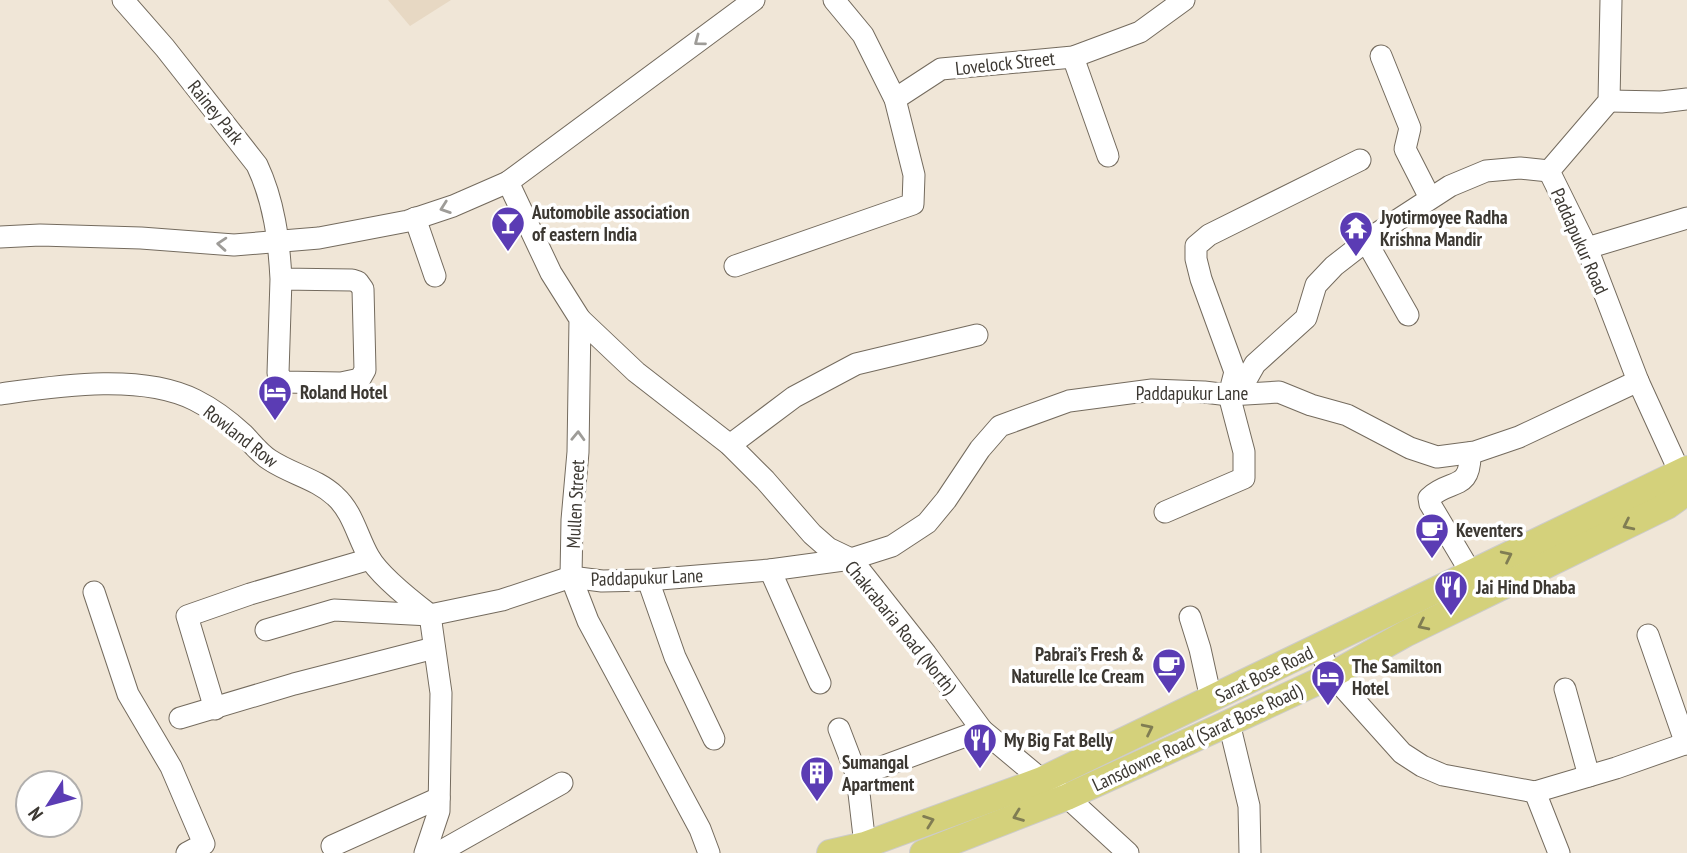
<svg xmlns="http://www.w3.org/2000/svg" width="1687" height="853" viewBox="0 0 1687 853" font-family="'PT Sans Narrow',sans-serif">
	<rect width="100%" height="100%" fill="#f0e6d7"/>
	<polygon fill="#e7d8c3" points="388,0 451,0 410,26"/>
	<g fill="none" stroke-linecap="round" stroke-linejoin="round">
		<g stroke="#746b5e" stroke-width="23">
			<g id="minor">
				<path d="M123,0L165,48L257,165C274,201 279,240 281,279L352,280L358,282L363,289L365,370L360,379L341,383L283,382L278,373L281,279"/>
				<polyline points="1611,0 1609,101 1549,171 1587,248 1638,381 1686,486"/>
				<polyline points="1381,56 1410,128 1405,149 1430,198"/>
				<polyline points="1073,57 1108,156"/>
				<polyline points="895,99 941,69 1073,57 1140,32 1184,0"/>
				<polyline points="1609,101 1661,102 1687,99"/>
				<polyline points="508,182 551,273 580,319 578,452 572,520 571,577 588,621 700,829 709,853"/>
				<polyline points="415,218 435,276"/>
				<polyline points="0,237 40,235 141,238 234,245 319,238 408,221 453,206 508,182 754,0"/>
				<polyline points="1366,241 1408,315"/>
				<polyline points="1587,248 1687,218"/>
				<polyline points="735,266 913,204 914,175 895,99 863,35 834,0"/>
				<polyline points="580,319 636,372 730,445 765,480 812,534 828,548 851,559 926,654 982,730 1042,780 1067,797 1128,853"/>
				<path d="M0,394C58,386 141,373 195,400C211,408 230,422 243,434C252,443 260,454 270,460C291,474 317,479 335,496C353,512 357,536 369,557C379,575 413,602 430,615L441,693L439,811L425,853"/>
				<polyline points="1238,394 1255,364 1306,318 1316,285 1334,266 1370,238 1450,186 1486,171 1520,168 1549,171"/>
				<polyline points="730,445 794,397 856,364 977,335"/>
				<path d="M1470,453C1471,492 1450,478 1429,498L1430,504L1471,573"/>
				<polyline points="1165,512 1244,478 1244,452 1229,395 1235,372 1201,279 1196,259 1196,246 1209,235 1360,160"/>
				<polyline points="770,570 820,683"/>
				<polyline points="648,580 675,657 714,739"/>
				<polyline points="94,592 128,694 171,767 204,844 187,853"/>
				<polyline points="1190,617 1200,649 1211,699"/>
				<polyline points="266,630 334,610 430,615 502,600 571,577 602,581 648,580 770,570 851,559 892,546 927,523 946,500 980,449 1000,426 1069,401 1152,390 1204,392 1229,395 1279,392 1311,405 1347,415 1410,448 1437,457 1475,452 1519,437 1638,381"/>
				<polyline points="1648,635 1686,744"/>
				<polyline points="1318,648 1332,675 1402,753 1422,766 1443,775 1535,792 1616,768 1687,743"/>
				<polyline points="1565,689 1589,776"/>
				<polyline points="215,709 187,616 250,594 370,559"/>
				<polyline points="180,718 294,684 434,648"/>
				<polyline points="1229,723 1249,806 1250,853"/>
				<polyline points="839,729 857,776 865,845 869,853"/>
				<polyline points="857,776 982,730"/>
				<polyline points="1535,792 1559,853"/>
				<polyline points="332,846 439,798"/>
				<polyline points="438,853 562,783"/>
			</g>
		</g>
		<g stroke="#cccbca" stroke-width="28">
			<g id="major">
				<polyline points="830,853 865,845 1042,780 1687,469"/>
				<polyline points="923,853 1067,797 1229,723 1332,675 1405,634 1667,506 1687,492"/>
			</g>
		</g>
		<use href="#minor" stroke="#fff" stroke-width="21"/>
		<use href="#major" stroke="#d4d17b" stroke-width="26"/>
	</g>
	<defs><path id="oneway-chevron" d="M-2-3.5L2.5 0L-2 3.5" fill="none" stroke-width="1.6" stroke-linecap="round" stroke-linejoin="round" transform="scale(1.75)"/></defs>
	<g stroke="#9e9c98">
		<use href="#oneway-chevron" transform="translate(699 41) rotate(143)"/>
		<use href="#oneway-chevron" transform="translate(445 208) rotate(161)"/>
		<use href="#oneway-chevron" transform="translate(222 244) rotate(-176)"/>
		<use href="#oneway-chevron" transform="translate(578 436) rotate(-88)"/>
	</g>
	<g stroke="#807d53">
		<use href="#oneway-chevron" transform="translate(1628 525) rotate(154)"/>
		<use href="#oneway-chevron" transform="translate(1507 556) rotate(-26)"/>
		<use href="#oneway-chevron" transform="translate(1423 625) rotate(154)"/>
		<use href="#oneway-chevron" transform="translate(1148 729) rotate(-26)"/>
		<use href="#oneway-chevron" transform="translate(1018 816) rotate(159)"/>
		<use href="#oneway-chevron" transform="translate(929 821) rotate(-20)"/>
	</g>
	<defs>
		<g id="bar-pin" transform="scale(1.75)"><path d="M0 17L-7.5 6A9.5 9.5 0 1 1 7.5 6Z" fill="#5b3cb4" stroke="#fff"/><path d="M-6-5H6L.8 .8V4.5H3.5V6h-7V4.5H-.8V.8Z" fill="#fff"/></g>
		<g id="temple-pin" transform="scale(1.75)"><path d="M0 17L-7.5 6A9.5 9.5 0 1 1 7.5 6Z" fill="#5b3cb4" stroke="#fff"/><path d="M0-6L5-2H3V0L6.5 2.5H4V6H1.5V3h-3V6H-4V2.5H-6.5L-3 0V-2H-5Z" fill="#fff"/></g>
		<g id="hotel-pin" transform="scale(1.75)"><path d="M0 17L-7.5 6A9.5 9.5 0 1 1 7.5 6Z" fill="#5b3cb4" stroke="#fff"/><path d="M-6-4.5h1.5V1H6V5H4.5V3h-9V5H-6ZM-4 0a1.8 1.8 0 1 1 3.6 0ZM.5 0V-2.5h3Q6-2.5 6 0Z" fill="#fff"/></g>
		<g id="cafe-pin" transform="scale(1.75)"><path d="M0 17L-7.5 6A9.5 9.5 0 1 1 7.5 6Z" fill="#5b3cb4" stroke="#fff"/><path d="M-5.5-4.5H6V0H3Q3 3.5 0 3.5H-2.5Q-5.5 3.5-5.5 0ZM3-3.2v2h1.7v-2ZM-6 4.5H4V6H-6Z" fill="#fff"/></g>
		<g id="restaurant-pin" transform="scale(1.75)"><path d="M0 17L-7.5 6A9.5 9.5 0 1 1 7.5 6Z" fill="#5b3cb4" stroke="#fff"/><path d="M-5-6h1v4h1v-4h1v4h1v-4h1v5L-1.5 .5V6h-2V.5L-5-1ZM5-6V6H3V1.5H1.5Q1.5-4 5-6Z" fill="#fff"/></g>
		<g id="building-pin" transform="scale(1.75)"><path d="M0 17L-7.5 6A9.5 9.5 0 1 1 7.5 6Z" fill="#5b3cb4" stroke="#fff"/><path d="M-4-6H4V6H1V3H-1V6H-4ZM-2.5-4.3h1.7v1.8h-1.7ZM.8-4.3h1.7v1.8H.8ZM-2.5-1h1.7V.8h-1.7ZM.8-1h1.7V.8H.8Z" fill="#fff"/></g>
	</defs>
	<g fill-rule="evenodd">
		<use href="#bar-pin" x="508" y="223"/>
		<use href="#temple-pin" x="1356" y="228"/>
		<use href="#hotel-pin" x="275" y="392"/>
		<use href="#cafe-pin" x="1432" y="530"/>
		<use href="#restaurant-pin" x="1451" y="587"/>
		<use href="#cafe-pin" x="1169" y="665"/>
		<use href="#hotel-pin" x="1328" y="677"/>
		<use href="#restaurant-pin" x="980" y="740"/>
		<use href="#building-pin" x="817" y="773"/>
	</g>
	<g text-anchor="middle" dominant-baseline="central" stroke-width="7" stroke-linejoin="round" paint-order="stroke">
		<g font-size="19" fill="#3c3832" stroke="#fff">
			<text transform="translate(1005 63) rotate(-6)">Lovelock Street</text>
			<text transform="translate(216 112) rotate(51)">Rainey Park</text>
			<text transform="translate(1580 241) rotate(66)">Paddapukur Road</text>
			<text x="1192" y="393">Paddapukur Lane</text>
			<text transform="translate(241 436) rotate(38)">Rowland Row</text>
			<text transform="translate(575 504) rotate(-87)">Mullen Street</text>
			<text transform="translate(647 577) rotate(-2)">Paddapukur Lane</text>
			<text transform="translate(901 627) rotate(51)">Chakrabaria Road (North)</text>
			<text transform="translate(1264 674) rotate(-26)">Sarat Bose Road</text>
			<text transform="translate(1197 737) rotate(-25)">Lansdowne Road (Sarat Bose Road)</text>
		</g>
		<g font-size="19" font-weight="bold" fill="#3c3832" stroke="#fff" text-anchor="start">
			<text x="532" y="212">Automobile association<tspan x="532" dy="22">of eastern India</tspan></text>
			<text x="1380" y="217">Jyotirmoyee Radha<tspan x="1380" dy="22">Krishna Mandir</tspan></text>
			<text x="300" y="392">Roland Hotel</text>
			<text x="1456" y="530">Keventers</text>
			<text x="1476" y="587">Jai Hind Dhaba</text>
			<text x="1144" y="654" text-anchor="end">Pabrai’s Fresh &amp;<tspan x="1144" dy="22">Naturelle Ice Cream</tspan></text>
			<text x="1352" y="666">The Samilton<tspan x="1352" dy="22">Hotel</tspan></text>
			<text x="1004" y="740">My Big Fat Belly</text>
			<text x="842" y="762">Sumangal<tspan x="842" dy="22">Apartment</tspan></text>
		</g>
	</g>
	<g transform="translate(49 804) rotate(234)"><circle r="33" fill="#ffffff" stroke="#b1afad" stroke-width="2"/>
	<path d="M0-5L12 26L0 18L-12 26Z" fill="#5b3cb4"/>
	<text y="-10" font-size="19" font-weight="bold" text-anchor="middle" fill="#3c3832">N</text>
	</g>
</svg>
